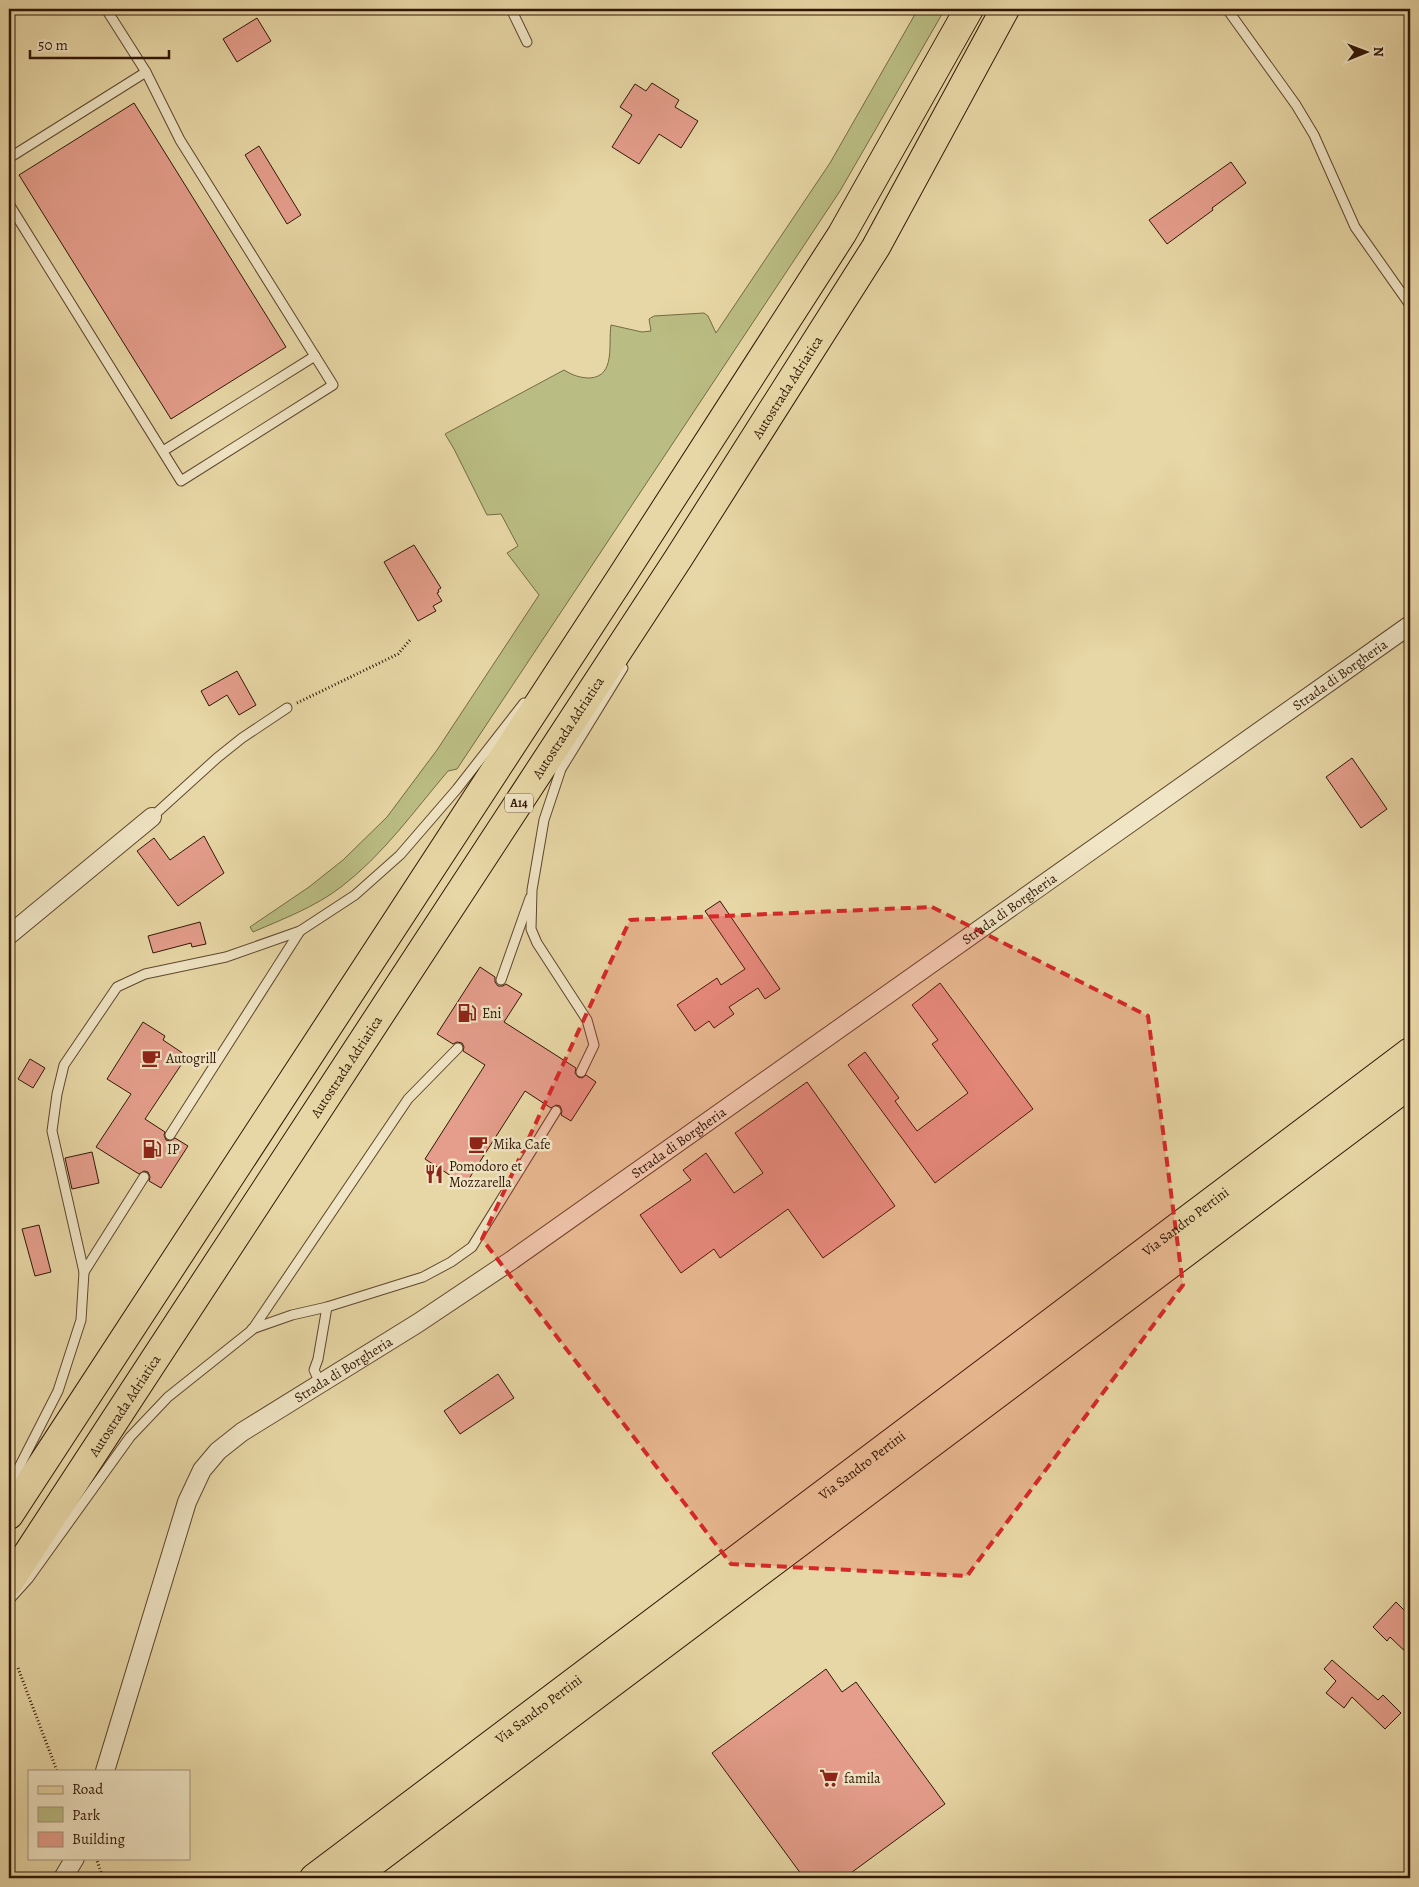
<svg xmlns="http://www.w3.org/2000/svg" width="1419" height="1887" viewBox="0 0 1419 1887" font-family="Alegreya,serif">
	<rect width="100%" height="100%" fill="#e8d7a6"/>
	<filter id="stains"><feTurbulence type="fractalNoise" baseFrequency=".004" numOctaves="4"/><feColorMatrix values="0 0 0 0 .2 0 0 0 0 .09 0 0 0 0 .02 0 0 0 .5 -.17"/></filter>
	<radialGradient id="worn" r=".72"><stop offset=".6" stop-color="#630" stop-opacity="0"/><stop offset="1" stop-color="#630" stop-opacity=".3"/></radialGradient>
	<path fill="#babd83" stroke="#756a44" d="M918,9H945L840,191L457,769L448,771C414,811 383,855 341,887C315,907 283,919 253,932L250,927L309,887L343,860L387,817L437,750L539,595L507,553L518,546L501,514L487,515L454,449L445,434L564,370C572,375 580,378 590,378C616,376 608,344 611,325L642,332L651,331L649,319L654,316L704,313L708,316L716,333L830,163Z"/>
	<g fill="#e59e8c" stroke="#301605">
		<polygon points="257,18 271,41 237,62 223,39"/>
		<polygon points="652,83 679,100 675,107 698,121 681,148 659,134 639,164 612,147 632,115 620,107 635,84 646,91"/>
		<polygon points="134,103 286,347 171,419 19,175"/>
		<polygon points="259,146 301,215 287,224 245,155"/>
		<polygon points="1231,162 1246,183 1212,208 1213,210 1167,244 1149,220"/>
		<polygon points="414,545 441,588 438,590 439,592 437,593 442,601 433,606 436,611 418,621 384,562"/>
		<polygon points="237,671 256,705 239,715 227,695 209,706 201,691"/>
		<polygon points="1352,758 1387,809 1361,828 1326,777"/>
		<polygon points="204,836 224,873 178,906 137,851 154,838 170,860"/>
		<polygon points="720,901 780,989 765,999 758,988 729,1007 734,1014 714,1028 709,1021 695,1031 677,1005 717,978 721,985 745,969 705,911"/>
		<polygon points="200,922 206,944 192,947 191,943 153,953 148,936"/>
		<polygon points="480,967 495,977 495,982 498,986 503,986 506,984 522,994 504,1022 576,1068 575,1073 578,1077 582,1078 586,1075 596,1082 571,1121 561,1115 562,1111 560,1106 556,1105 551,1108 525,1091 465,1185 425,1159 485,1065 463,1051 464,1047 462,1043 457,1042 453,1044 437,1034"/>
		<polygon points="940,983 1033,1109 935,1183 848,1065 865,1052 899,1098 895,1101 917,1131 968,1093 932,1044 938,1040 912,1005"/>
		<polygon points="143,1022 165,1036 163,1040 187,1056 145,1119 165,1132 164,1135 166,1140 170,1141 175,1138 188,1146 161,1188 149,1181 150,1177 148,1172 144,1171 139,1174 96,1147 131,1094 107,1079"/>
		<polygon points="30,1059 45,1068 33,1088 18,1079"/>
		<polygon points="807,1082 895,1206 823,1258 788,1209 720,1258 714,1249 681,1273 640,1215 691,1180 683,1170 706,1153 734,1193 763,1173 735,1133"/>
		<polygon points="92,1152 99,1183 72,1189 65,1158"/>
		<polygon points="39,1225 51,1272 35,1276 22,1229"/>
		<polygon points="498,1374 514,1398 460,1434 444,1411"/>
		<polygon points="1396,1602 1410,1616 1410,1656 1390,1637 1387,1641 1373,1627"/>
		<polygon points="1332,1660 1378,1700 1383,1695 1401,1713 1385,1729 1352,1697 1344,1708 1326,1693 1336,1681 1324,1669"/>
		<polygon points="826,1669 842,1692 856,1682 945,1804 844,1878 804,1878 712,1753"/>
	</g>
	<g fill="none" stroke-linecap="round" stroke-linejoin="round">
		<g stroke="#5e462d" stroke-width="11">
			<g id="service">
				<polyline points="511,9 527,42"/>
				<polyline points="1227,9 1296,105 1314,135 1355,227 1410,305"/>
				<polyline points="9,158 146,72"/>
				<polyline points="9,204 181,481 333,385 180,140 146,72 106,9"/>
				<polyline points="163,451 315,356"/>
				<polyline points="152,817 217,758 242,738 287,708"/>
				<polyline points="501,980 530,898"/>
				<polyline points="581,1072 594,1045 587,1020 537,943 531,929 532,890 544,820 561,769 623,668"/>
				<polyline points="170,1135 300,931"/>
				<polyline points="84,1272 144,1177"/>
				<polyline points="252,1329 292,1315 327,1307 423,1277 451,1262 472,1247 556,1111"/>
				<polyline points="320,1383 314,1370 318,1359 327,1307"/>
				<polyline points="9,1487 58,1391 81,1320 84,1272 52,1131 57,1094 64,1065 117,987 145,974 226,957 300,931 355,895 400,855 457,789 524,703"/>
				<polyline points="9,1600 28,1579 130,1437 168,1397 252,1330 408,1099 458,1048"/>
			</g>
		</g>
		<g stroke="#5e462d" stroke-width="20">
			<g id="minor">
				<polyline points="9,935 152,817"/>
				<path id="s1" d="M105,1771L187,1502L202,1470L218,1451L242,1432L418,1323L512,1260L1410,625"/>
				<polyline points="63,1878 75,1858"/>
			</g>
		</g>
		<g stroke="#301605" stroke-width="30">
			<g id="primary">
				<path id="s2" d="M314,1878L1410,1052"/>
				<polyline points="352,1878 1410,1084"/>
			</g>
		</g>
		<g stroke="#301605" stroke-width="30">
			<g id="motorway">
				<polyline points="9,1515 622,576 842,234 969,9"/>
				<path id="s3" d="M9,1582L678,559L876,247L1005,9"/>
			</g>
		</g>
		<g stroke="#301605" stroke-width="3" stroke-dasharray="1 2.5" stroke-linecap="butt">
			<polyline points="297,703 398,654 410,640"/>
			<polyline points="18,1668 57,1771"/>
			<polyline points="96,1858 103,1878"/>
		</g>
		<use href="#service" stroke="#f0e5c5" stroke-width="9"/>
		<use href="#minor" stroke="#f0e5c5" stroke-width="18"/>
		<use href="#primary" stroke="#e8d7a6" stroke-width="28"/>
		<use href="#motorway" stroke="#e8d7a6" stroke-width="28"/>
	</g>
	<path fill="#d62828" fill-opacity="0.2" stroke="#d62828" stroke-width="4" stroke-dasharray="10 6" stroke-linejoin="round" d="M932,907L1148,1016L1183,1285L967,1576L731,1564L482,1239L630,920Z"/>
	<defs>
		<g id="fuel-bare" transform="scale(1.5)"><path d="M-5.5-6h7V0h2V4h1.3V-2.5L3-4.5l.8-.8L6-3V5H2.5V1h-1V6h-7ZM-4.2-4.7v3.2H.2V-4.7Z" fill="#8f2418" stroke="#f0e5c5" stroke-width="2.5" paint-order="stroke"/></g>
		<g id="cafe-bare" transform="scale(1.5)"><path d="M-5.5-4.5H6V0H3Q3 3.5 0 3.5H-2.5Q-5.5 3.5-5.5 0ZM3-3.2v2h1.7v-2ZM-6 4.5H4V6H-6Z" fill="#8f2418" stroke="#f0e5c5" stroke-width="2.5" paint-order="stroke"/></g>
		<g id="restaurant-bare" transform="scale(1.5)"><path d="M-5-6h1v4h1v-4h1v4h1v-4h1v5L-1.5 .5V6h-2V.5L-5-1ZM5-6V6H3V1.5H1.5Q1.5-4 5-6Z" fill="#8f2418" stroke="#f0e5c5" stroke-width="2.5" paint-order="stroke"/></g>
		<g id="supermarket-bare" transform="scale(1.5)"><path d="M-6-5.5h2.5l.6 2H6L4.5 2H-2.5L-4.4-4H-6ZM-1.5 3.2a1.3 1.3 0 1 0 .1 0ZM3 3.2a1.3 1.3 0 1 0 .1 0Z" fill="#8f2418" stroke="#f0e5c5" stroke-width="2.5" paint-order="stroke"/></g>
	</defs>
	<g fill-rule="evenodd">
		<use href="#fuel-bare" x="467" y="1013"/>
		<use href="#cafe-bare" x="151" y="1058"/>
		<use href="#cafe-bare" x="478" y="1144"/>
		<use href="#fuel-bare" x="152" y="1149"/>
		<use href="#restaurant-bare" x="434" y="1174"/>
		<use href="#supermarket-bare" x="829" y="1778"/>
	</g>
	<g text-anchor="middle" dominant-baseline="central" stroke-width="5" stroke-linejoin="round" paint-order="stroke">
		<rect fill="#f0e5c5" stroke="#6a543f" stroke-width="1" x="505" y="793.5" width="28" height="19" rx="4"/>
		<g font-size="12" font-weight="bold" fill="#301605">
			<text x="519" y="803">A14</text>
		</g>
		<g font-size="14" fill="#301605" stroke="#f0e5c5">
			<text stroke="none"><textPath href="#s3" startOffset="1426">Autostrada Adriatica</textPath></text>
			<text stroke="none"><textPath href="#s1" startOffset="1706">Strada di Borgheria</textPath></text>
			<text stroke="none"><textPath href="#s3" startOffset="1021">Autostrada Adriatica</textPath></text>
			<text stroke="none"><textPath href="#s1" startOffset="1301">Strada di Borgheria</textPath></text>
			<text stroke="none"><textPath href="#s3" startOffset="616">Autostrada Adriatica</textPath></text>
			<text stroke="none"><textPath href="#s1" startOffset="896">Strada di Borgheria</textPath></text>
			<text stroke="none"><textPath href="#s2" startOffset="1091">Via Sandro Pertini</textPath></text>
			<text stroke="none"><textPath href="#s1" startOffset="491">Strada di Borgheria</textPath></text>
			<text stroke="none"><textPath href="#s3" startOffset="211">Autostrada Adriatica</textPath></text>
			<text stroke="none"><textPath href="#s2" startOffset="686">Via Sandro Pertini</textPath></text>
			<text stroke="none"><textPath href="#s2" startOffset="281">Via Sandro Pertini</textPath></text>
		</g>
		<g font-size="14" fill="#301605" stroke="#f0e5c5" text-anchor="start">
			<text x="482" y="1013">Eni</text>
			<text x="166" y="1058">Autogrill</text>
			<text x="493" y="1144">Mika Cafe</text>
			<text x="167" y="1149">IP</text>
			<text x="449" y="1166">Pomodoro et<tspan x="449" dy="16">Mozzarella</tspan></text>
			<text x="844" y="1778">famila</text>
		</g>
	</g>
	<rect width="1419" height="1887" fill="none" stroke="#e8d7a6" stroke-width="30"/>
	<rect x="10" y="10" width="1399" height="1867" fill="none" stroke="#301605" stroke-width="2.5"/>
	<rect x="15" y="15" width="1389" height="1857" fill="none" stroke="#301605"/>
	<rect x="28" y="1770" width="162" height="90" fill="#f0e5c5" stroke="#a39278"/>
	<rect x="38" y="1786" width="25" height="8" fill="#e8d7a6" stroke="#a39278"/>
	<text x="72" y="1794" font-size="15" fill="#301605">Road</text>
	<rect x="38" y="1807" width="25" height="15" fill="#babd83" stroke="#a39278"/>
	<text x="72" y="1820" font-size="15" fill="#301605">Park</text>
	<rect x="38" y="1832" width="25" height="15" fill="#e59e8c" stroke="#a39278"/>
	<text x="72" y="1844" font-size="15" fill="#301605">Building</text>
	<g transform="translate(1366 52) rotate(89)" stroke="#f0e5c5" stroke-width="4" paint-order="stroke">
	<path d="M0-4L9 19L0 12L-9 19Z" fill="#301605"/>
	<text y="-8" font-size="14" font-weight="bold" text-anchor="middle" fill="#301605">N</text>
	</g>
	<path d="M30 50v8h139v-8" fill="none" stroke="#301605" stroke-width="2.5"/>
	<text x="38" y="50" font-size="15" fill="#301605" stroke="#f0e5c5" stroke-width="4" paint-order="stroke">50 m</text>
	<rect width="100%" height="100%" filter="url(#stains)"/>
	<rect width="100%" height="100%" fill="url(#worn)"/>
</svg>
